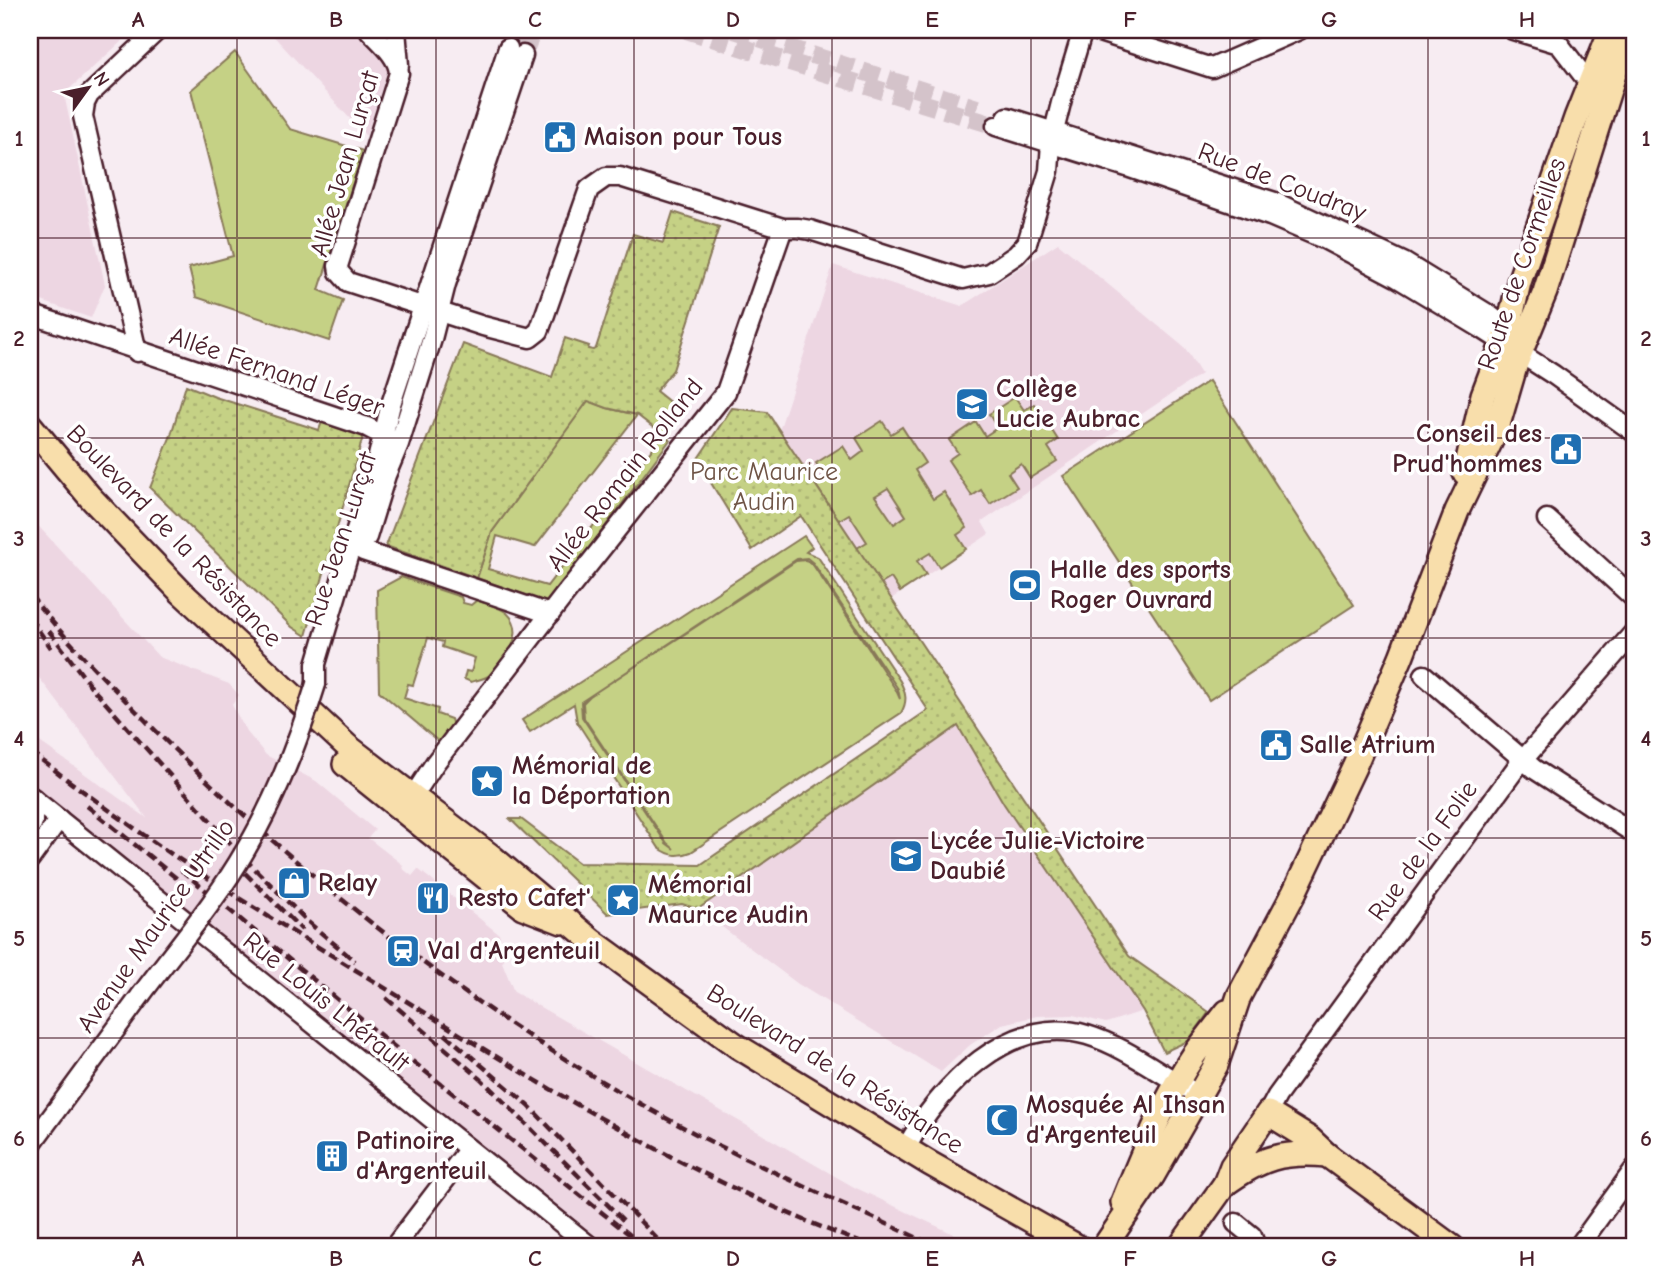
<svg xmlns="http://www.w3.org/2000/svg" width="1665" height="1277" viewBox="0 0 1665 1277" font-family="'Comic Neue',sans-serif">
	<defs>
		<pattern id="park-dots" width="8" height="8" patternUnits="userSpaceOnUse" patternTransform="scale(1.75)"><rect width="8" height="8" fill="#c5d185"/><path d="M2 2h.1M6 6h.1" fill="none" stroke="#abb373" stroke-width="1.8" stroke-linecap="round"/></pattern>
	</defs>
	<rect width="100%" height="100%" fill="#f7ecf2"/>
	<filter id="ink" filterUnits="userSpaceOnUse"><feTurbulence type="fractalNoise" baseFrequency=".0143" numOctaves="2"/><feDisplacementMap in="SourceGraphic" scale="14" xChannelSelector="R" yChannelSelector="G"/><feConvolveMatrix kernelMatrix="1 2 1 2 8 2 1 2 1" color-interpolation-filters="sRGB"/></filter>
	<g filter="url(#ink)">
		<g fill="#edd6e2">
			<polygon points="30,30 134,30 64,94 105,285 91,318 30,297"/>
			<polygon points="268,30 359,30 390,62 366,136"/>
			<polygon points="1058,243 1185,348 1201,374 982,522 989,534 891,599 778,434 833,265 962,306"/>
			<polygon points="30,517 159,657 229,684 239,695 232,705 246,731 266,755 316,781 375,830 368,838 403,865 402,868 412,876 418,869 500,935 495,943 508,953 502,962 514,992 854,1187 981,1247 610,1247 30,786 30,735 147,818 30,666"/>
			<polygon points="958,726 1004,804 1143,1011 1106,1023 1073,1015 1037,1016 1002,1024 970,1045 941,1072 798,984 698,909"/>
		</g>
		<g fill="#c5d185" stroke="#887858" stroke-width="2" fill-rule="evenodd">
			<polygon points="235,52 290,129 363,151 319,290 343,300 329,341 196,297 189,268 233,256 191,90"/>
			<polygon points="1209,381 1354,605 1209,700 1063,476"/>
			<polygon points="1015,397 1024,410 1035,404 1058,440 1048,447 1057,461 1030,478 1021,464 1008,473 1017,487 990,504 981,490 972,496 948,460 958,453 949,440 976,422 985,436 997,428 989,414"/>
			<polygon points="588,400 607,408 637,415 535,547 497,536 488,569 547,586 663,435 670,440 548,603 477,578 492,532"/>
			<path d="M882,421L891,434L902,427L925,463L915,470L933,499L944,492L967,528L957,535L966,549L939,567L930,553L917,561L926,575L900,592L891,578L881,584L857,548L867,542L849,514L839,520L815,484L825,477L816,463L843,446L852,460L864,451L856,438ZM888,488L906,516L894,524L875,496Z"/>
			<path d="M804,536L812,547L806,552L818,557L900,681C906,693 908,701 901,713L691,852C679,857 670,856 659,848L577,722L574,704L530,732L522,720ZM807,558L813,563L898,689L900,699L896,690L813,565L806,560L796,561L590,696L583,703L584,718L667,843L674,849L666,843L582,717L581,702L797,559Z"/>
			<path d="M401,577L461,597L463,603L471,605L477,600C486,604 500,607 507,613C527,632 507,660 491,674C486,679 477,680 471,682L464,679L466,671L471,672L475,658L442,647L443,642L428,638L413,685L408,684L404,698L438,709L437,714L451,719L453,726L439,742L379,691L377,590Z"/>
		</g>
		<g fill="url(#park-dots)" stroke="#887858" stroke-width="2">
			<polygon points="673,212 719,227 673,370 656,391 682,412 663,435 637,415 607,408 588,401 492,532 477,578 386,546 463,344 552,377 565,338 589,346 588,349 593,350 596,348 633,234 663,243"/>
			<polygon points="186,385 215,397 319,430 323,419 364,433 306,636 292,627 150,488 171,435"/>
			<polygon points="732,408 767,412 1129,956 1209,1012 1188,1041 1164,1052 1143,1011 1004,804 958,726 698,909 682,904 608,914 510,819 521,819 579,863 700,865 928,710 801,516 752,550 697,460"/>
		</g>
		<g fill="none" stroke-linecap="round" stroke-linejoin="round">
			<g stroke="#d4c3ca" stroke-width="18" stroke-dasharray="18 9" stroke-linecap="butt">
				<polyline points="686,30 996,126"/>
				<polyline points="734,30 977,108"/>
				<polyline points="508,48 514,30"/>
				<polyline points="523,55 533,31"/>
			</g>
			<g stroke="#4a1f2b" stroke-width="23">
				<g id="minor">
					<path d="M369,30C380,42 398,56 399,73L338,266L339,272L348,282L483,326L530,338L539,331L542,323L589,189L606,177H620L783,228H798L810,230L963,279L989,273L1016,255L1027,243L1049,171L1051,143L1062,99L1083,30"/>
					<polyline points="396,30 399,65"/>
					<polyline points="1093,30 1212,68 1299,30"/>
					<polyline points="1513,30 1559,44 1589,83"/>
					<polyline points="1007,117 1275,202 1405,263 1488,314 1518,337"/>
					<polyline points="996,126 1130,168 1270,216 1326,240 1396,277 1484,330 1554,375 1635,433"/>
					<polyline points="30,314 367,427 393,441"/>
					<polyline points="137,352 83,116 85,103 89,95 158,30"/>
					<polyline points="1547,519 1635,599"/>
					<polyline points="367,537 386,475 399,444 432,339 446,284 523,55"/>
					<polyline points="363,551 550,614"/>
					<polyline points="1424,675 1534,769 1635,834"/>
					<polyline points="316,684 316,664 378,456 391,404 508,48"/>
					<polyline points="30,796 591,1247"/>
					<polyline points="412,798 435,763 563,597 726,392 783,228"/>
					<polyline points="30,827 33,822 33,798"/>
					<polyline points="30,859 59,819"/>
					<polyline points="1268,1113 1277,1096 1516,768 1635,631"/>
					<polyline points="30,1146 141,995"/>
					<path d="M906,1148C939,1087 1010,1012 1087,1035C1127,1047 1162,1076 1200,1095"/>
					<polyline points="1236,1223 1252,1236 1256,1247"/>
					<polyline points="394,1247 468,1150"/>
					<polyline points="1578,1247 1635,1168"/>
				</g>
			</g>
			<g stroke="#4a1f2b" stroke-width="28">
				<g id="major">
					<polyline points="30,425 90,497 181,592 347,746 492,857 591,940 737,1046 929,1163 1078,1247"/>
					<polyline points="1465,473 1483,395 1509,326 1519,282 1576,118 1611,30"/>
					<polyline points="345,764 523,907 562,922"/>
					<path d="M1225,1184C1261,1158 1282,1151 1327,1155"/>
					<path d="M1123,1202C1143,1153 1165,1097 1194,1055C1205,1040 1216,1026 1227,1012"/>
					<polyline points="1104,1247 1153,1175 1216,1065 1239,996 1294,893 1354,767 1401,657 1457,511 1497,428 1516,363 1545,292 1628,30"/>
					<polyline points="1180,1247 1225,1184 1232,1166 1268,1113 1310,1139 1327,1155 1452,1247"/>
				</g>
			</g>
			<use href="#minor" stroke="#fff" stroke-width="18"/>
			<use href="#major" stroke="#f8deab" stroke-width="23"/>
			<g stroke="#4a1f2b" stroke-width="4.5" stroke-dasharray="10 5" stroke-linecap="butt">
				<path d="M30,595C65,639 105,680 145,720C293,870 462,1004 646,1107C740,1160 839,1201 937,1247"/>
				<polyline points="30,618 51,648"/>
				<polyline points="49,631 93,689 241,855 308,922 355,961"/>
				<polyline points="30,751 74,785"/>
				<path d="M66,779C108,809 148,839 191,867C268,918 347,964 424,1012C569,1102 713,1189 873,1247"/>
				<polyline points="87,806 185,885"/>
				<polyline points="181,870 396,1048 645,1247"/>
				<polyline points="245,873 302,930"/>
				<polyline points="386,998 481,1079 626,1223"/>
				<polyline points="445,1034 529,1106 665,1247"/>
			</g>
			<g stroke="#4a1f2b" stroke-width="23" stroke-linecap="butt">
				<path id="minor-bridge" d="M141,995C175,949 217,900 245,851C276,799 298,742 316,684"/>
			</g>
			<use href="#minor-bridge" stroke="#fff" stroke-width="18"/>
		</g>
	</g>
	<path fill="none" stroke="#4a1f2b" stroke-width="2" stroke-opacity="0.55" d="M237,30V1247M436,30V1247M634,30V1247M832,30V1247M1031,30V1247M1230,30V1247M1428,30V1247M30,238H1635M30,438H1635M30,638H1635M30,838H1635M30,1038H1635"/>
	<defs>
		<g id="civic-square" transform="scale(1.75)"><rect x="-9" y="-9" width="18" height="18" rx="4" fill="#1f6fb2" stroke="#fff"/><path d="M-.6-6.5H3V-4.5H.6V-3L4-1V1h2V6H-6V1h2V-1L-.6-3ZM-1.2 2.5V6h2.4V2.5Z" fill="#fff"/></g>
		<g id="school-square" transform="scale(1.75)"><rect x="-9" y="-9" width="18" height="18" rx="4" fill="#1f6fb2" stroke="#fff"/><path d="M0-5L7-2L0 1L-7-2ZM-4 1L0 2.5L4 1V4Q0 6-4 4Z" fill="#fff"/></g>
		<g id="stadium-square" transform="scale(1.75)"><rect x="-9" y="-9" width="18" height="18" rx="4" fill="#1f6fb2" stroke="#fff"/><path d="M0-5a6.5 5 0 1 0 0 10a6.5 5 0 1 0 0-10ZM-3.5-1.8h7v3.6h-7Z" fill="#fff"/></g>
		<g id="sight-square" transform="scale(1.75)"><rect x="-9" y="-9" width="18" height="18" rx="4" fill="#1f6fb2" stroke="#fff"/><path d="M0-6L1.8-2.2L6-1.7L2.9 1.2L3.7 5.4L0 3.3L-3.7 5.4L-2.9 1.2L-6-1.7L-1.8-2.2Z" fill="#fff"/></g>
		<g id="shop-square" transform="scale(1.75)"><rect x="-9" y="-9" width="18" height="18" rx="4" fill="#1f6fb2" stroke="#fff"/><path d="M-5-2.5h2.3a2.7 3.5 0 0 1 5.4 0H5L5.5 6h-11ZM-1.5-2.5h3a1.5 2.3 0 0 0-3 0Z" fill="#fff"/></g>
		<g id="restaurant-square" transform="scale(1.75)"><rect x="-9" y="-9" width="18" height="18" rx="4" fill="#1f6fb2" stroke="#fff"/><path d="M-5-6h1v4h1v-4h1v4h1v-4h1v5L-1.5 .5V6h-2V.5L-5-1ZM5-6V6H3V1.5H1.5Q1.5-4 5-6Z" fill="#fff"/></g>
		<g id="station-square" transform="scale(1.75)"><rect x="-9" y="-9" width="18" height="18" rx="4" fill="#1f6fb2" stroke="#fff"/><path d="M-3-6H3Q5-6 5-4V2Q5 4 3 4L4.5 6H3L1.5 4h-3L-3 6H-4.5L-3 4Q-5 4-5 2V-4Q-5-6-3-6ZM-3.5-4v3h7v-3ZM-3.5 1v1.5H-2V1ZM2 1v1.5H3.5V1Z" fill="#fff"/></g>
		<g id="mosque-square" transform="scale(1.75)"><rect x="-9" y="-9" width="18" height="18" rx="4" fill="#1f6fb2" stroke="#fff"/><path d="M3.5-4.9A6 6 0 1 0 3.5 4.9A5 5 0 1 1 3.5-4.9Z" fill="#fff"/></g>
		<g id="building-square" transform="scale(1.75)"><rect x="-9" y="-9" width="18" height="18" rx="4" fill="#1f6fb2" stroke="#fff"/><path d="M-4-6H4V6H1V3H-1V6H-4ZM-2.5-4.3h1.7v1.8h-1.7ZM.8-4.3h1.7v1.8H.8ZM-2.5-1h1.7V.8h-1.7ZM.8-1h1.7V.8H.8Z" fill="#fff"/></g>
	</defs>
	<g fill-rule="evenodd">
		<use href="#civic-square" x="560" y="137"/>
		<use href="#school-square" x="972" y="404"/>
		<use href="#civic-square" x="1566" y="449"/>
		<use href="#stadium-square" x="1025" y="585"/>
		<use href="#civic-square" x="1276" y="745"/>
		<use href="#sight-square" x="487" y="781"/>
		<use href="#school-square" x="906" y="856"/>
		<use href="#shop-square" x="294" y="883"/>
		<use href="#restaurant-square" x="433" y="898"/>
		<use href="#sight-square" x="623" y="900"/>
		<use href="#station-square" x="403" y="951"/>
		<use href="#mosque-square" x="1002" y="1120"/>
		<use href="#building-square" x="332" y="1156"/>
	</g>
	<g text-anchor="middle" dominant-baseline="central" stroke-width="7" stroke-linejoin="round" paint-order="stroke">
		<g font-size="26" font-weight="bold" fill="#4a1f2b" stroke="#fff" text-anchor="start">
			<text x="584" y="137">Maison pour Tous</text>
			<text x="996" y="389">Collège<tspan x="996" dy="30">Lucie Aubrac</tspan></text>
			<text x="1542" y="434" text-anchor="end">Conseil des<tspan x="1542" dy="30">Prud'hommes</tspan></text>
			<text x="1050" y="570">Halle des sports<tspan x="1050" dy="30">Roger Ouvrard</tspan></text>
			<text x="1300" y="745">Salle Atrium</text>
			<text x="512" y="766">Mémorial de<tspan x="512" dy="30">la Déportation</tspan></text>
			<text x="930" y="841">Lycée Julie-Victoire<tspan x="930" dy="30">Daubié</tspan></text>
			<text x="318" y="883">Relay</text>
			<text x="648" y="885">Mémorial<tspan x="648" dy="30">Maurice Audin</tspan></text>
			<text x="458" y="898">Resto Cafet'</text>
			<text x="428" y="951">Val d'Argenteuil</text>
			<text x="1026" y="1105">Mosquée Al Ihsan<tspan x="1026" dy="30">d'Argenteuil</tspan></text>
			<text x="356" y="1141">Patinoire<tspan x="356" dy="30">d'Argenteuil</tspan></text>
		</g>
		<g font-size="26" fill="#4a1f2b" stroke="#fff">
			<text transform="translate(345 164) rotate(-74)">Allée Jean Lurçat</text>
			<text transform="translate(1282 182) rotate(21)">Rue de Coudray</text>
			<text transform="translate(1522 264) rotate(-71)">Route de Cormeilles</text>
			<text transform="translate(277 372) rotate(19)">Allée Fernand Léger</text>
			<text transform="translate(625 475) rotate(-52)">Allée Romain Rolland</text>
			<text transform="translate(174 536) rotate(46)">Boulevard de la Résistance</text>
			<text transform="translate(341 539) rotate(-72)">Rue Jean Lurçat</text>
			<text transform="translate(1423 851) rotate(-54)">Rue de la Folie</text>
			<text transform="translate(156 926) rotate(-55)">Avenue Maurice Utrillo</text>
			<text transform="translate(326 1002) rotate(39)">Rue Louis Lhérault</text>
			<text transform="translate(835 1069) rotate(32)">Boulevard de la Résistance</text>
		</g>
		<g font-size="26" fill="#6f5446" stroke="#fff">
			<text x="764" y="472">Parc Maurice<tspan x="764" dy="30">Audin</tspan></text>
		</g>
	</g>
	<rect width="1665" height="1277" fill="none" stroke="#fff" stroke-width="77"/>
	<g transform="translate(88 88) rotate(57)" stroke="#ffffff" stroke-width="5" paint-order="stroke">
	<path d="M0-5L12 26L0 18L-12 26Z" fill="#4a1f2b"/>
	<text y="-10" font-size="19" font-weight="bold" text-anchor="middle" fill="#4a1f2b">N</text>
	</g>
	<rect x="38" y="38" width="1588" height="1200" fill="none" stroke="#4a1f2b" stroke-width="2.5"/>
	<g font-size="23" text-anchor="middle" font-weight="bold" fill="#4a1f2b">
		<text x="138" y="27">A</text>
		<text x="336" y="27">B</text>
		<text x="535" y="27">C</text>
		<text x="733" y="27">D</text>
		<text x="932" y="27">E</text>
		<text x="1130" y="27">F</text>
		<text x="1329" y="27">G</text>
		<text x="1527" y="27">H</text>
		<text x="19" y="146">1</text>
		<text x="1646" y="146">1</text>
		<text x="19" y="346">2</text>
		<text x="1646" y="346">2</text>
		<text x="19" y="546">3</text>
		<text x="1646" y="546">3</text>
		<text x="19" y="746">4</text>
		<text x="1646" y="746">4</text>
		<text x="19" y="946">5</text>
		<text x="1646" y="946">5</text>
		<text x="19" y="1146">6</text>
		<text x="1646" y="1146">6</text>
		<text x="138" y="1266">A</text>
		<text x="336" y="1266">B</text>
		<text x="535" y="1266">C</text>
		<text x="733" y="1266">D</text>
		<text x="932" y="1266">E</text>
		<text x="1130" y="1266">F</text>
		<text x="1329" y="1266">G</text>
		<text x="1527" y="1266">H</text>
	</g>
</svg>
